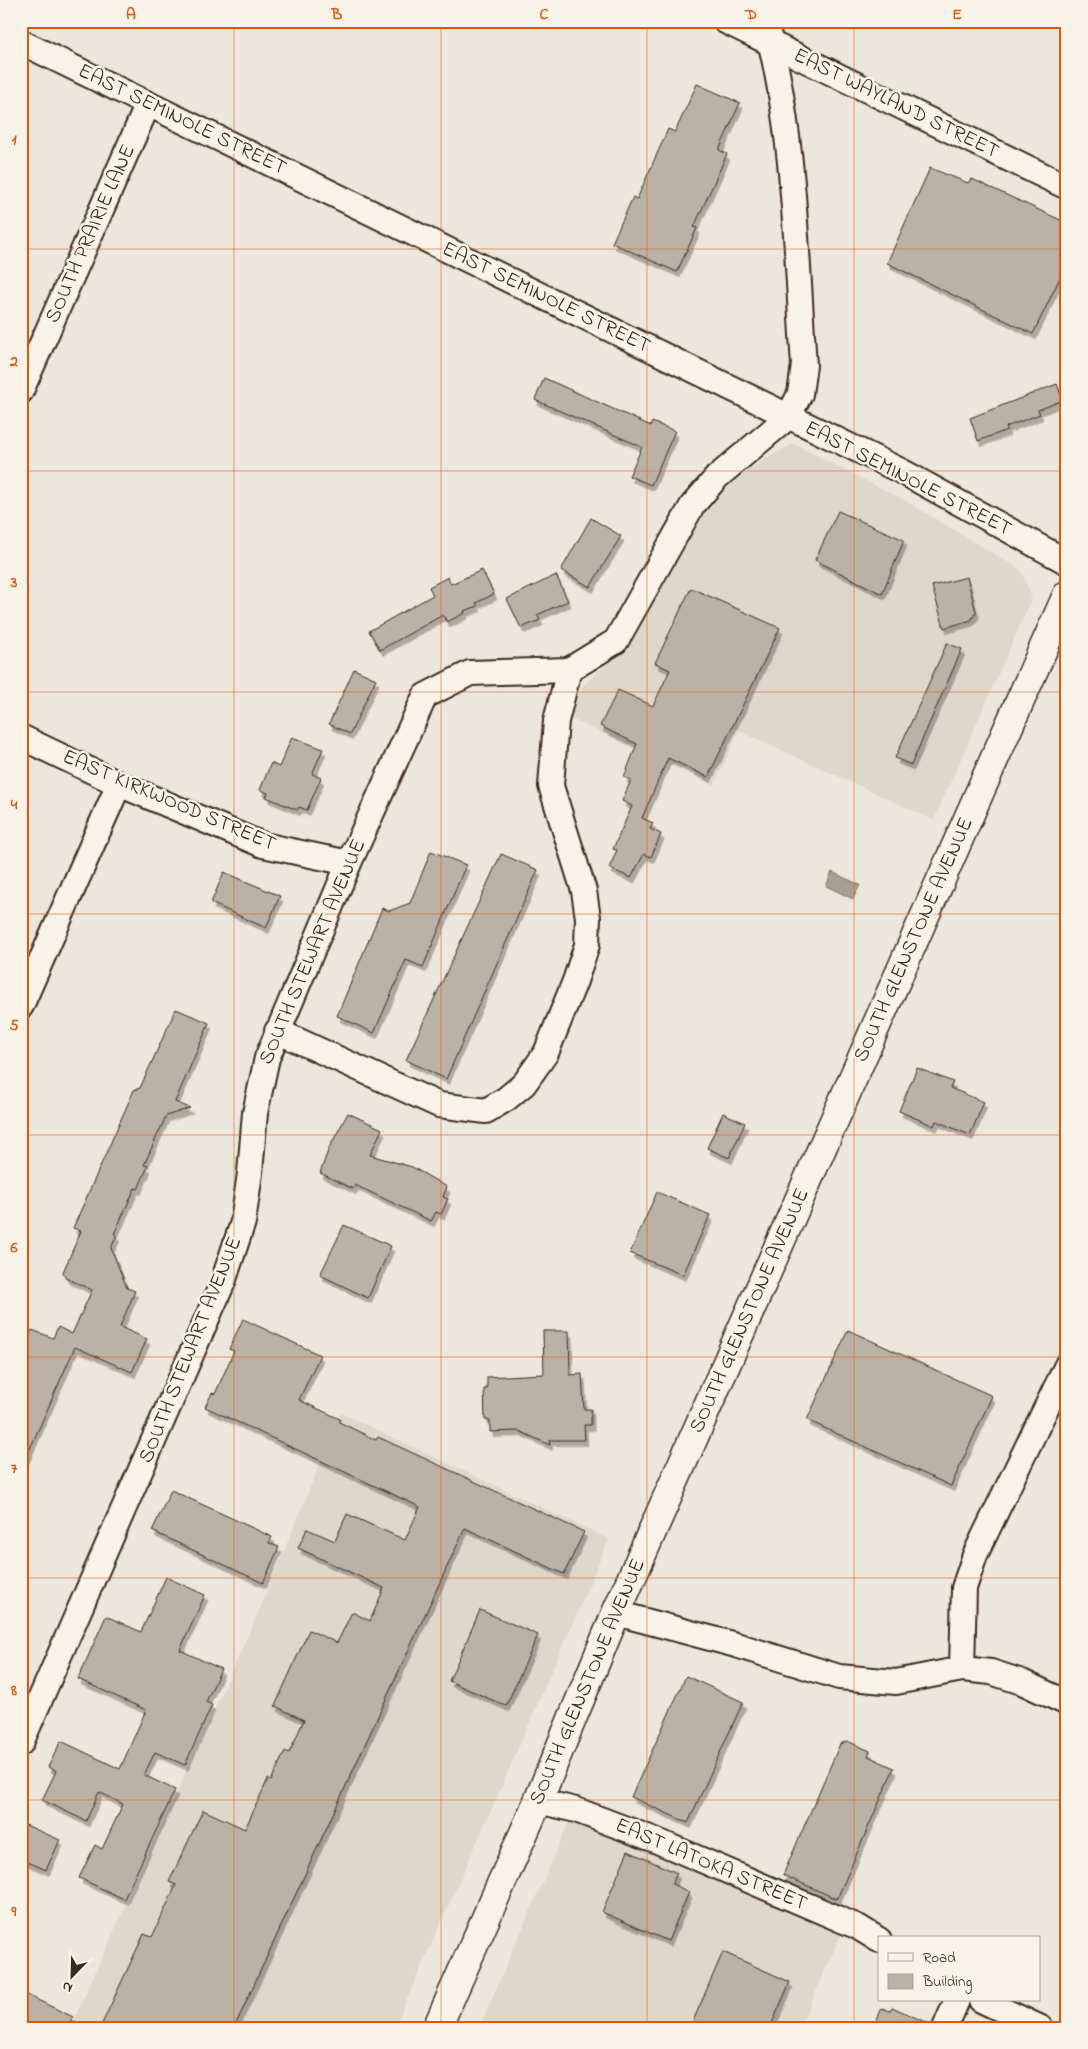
<svg xmlns="http://www.w3.org/2000/svg" width="1088" height="2049" viewBox="0 0 1088 2049" font-family="'Indie Flower',sans-serif">
	<defs>
		<filter id="shadow"><feDropShadow dx="3" dy="5.5" stdDeviation="0" flood-color="#0004"/></filter>
	</defs>
	<rect width="100%" height="100%" fill="#ece7dc"/>
	<filter id="ink" filterUnits="userSpaceOnUse"><feTurbulence type="fractalNoise" baseFrequency=".02" numOctaves="2"/><feDisplacementMap in="SourceGraphic" scale="10" xChannelSelector="R" yChannelSelector="G"/><feConvolveMatrix kernelMatrix="1 2 1 2 8 2 1 2 1" color-interpolation-filters="sRGB"/></filter>
	<g filter="url(#ink)">
		<g fill="#ddd7cc">
			<polygon points="794,444 904,500 1021,570 1032,598 934,820 739,731 714,785 569,718 582,687 630,640 703,516 733,482 766,458"/>
			<polygon points="341,1413 609,1539 508,1772 394,2028 70,2028 259,1611"/>
			<polygon points="578,1801 848,1918 800,2028 479,2028"/>
		</g>
		<polygon fill="#a89f93" stroke="#7c7064" points="832,872 860,885 853,899 826,886"/>
		<g fill="#bab2a7" stroke="#3b2a1e" filter="url(#shadow)">
			<polygon points="697,84 740,103 719,150 727,154 694,227 697,228 677,272 612,243 633,197 637,199 668,129 675,132"/>
			<polygon points="930,168 968,183 972,179 1067,223 1067,263 1033,334 887,263"/>
			<polygon points="544,378 651,426 652,422 675,431 651,485 629,476 642,447 535,400"/>
			<polygon points="1057,384 1063,400 1038,410 1040,414 1006,427 1007,430 978,441 970,418"/>
			<polygon points="838,511 904,540 882,594 815,560"/>
			<polygon points="591,518 621,536 590,587 561,570"/>
			<polygon points="482,570 494,594 476,603 478,606 464,611 465,613 447,622 443,615 380,650 369,631 433,595 429,587 448,577 451,584"/>
			<polygon points="556,575 568,601 537,615 540,620 521,628 507,599"/>
			<polygon points="967,577 976,612 971,620 944,628 932,586"/>
			<polygon points="691,588 780,628 708,777 668,758 642,818 653,823 650,829 661,834 651,857 644,854 631,878 609,868 617,850 613,849 632,806 622,801 631,780 624,777 637,744 600,726 618,690 653,706 670,670 655,663"/>
			<polygon points="947,643 962,649 911,765 895,758"/>
			<polygon points="354,669 376,679 350,734 329,724"/>
			<polygon points="292,737 323,749 312,774 321,778 307,810 299,807 297,810 266,797 268,793 260,790 271,763 279,767"/>
			<polygon points="431,851 466,865 423,967 406,960 374,1033 337,1016 382,908 389,911 410,903"/>
			<polygon points="501,854 538,870 446,1079 406,1060"/>
			<polygon points="224,872 280,896 266,928 211,903"/>
			<polygon points="176,1009 209,1023 175,1102 190,1108 166,1116 144,1165 148,1166 138,1189 135,1188 114,1234 117,1235 111,1248 127,1288 135,1291 120,1327 147,1339 132,1372 75,1347 21,1469 21,1353 32,1330 53,1338 58,1327 72,1334 92,1290 66,1278 63,1272 81,1231 73,1228 134,1090 140,1088"/>
			<polygon points="917,1068 953,1082 950,1088 984,1102 970,1135 936,1121 934,1126 899,1111"/>
			<polygon points="348,1113 382,1129 370,1155 412,1167 447,1187 443,1197 448,1199 441,1214 436,1212 431,1221 355,1185 353,1189 320,1173 329,1148"/>
			<polygon points="723,1113 745,1123 729,1158 707,1148"/>
			<polygon points="657,1192 710,1215 683,1275 630,1253"/>
			<polygon points="344,1225 391,1246 368,1298 320,1275"/>
			<polygon points="243,1319 320,1355 299,1400 340,1419 339,1422 376,1440 378,1437 584,1532 564,1574 465,1528 234,2028 100,2028 144,1934 152,1937 176,1885 169,1882 203,1810 245,1829 268,1779 271,1781 285,1751 289,1753 304,1720 275,1706 309,1630 337,1643 352,1612 370,1621 384,1588 298,1548 307,1529 335,1541 347,1514 405,1540 420,1507 205,1407 212,1393 215,1394 234,1351 229,1349"/>
			<polygon points="848,1330 992,1396 951,1486 807,1420"/>
			<polygon points="543,1331 569,1331 570,1375 582,1374 584,1409 591,1409 591,1425 584,1425 585,1440 549,1440 550,1445 519,1431 490,1432 490,1420 485,1420 484,1389 487,1389 487,1377 544,1374"/>
			<polygon points="171,1490 272,1537 269,1543 279,1547 263,1583 152,1531"/>
			<polygon points="166,1577 205,1595 180,1650 221,1669 206,1702 212,1705 185,1765 155,1752 144,1775 175,1790 124,1899 79,1878 95,1845 102,1849 123,1804 99,1792 86,1821 42,1800 56,1771 48,1767 61,1741 120,1769 146,1710 78,1679 106,1616 141,1632"/>
			<polygon points="480,1610 538,1635 506,1706 449,1681"/>
			<polygon points="686,1676 743,1702 688,1823 631,1797"/>
			<polygon points="847,1741 870,1751 868,1756 894,1768 837,1899 783,1875 840,1744"/>
			<polygon points="21,1823 60,1840 46,1870 21,1859"/>
			<polygon points="628,1851 677,1873 672,1884 689,1892 668,1941 602,1912"/>
			<polygon points="723,1952 790,1982 770,2028 690,2028"/>
			<polygon points="21,1992 73,2017 68,2028 21,2028"/>
			<polygon points="892,2007 932,2025 932,2028 873,2028 882,2008 890,2011"/>
		</g>
		<g fill="none" stroke-linecap="round" stroke-linejoin="round">
			<g stroke="#3b2a1e" stroke-width="28">
				<g id="minor">
					<polyline points="725,21 1067,187"/>
					<polyline points="21,42 903,472 1067,562"/>
					<polyline points="21,391 148,104"/>
					<polyline points="21,737 119,784 263,845 349,863"/>
					<polyline points="21,1006 119,784"/>
					<path d="M277,1031L439,1105L486,1111L506,1099L524,1084L546,1053L575,981L587,945L588,918L584,891L551,786L556,721L569,670L616,641L692,506L717,477L788,417L800,394L804,365C796,252 795,130 765,21"/>
					<polyline points="616,1613 736,1645 839,1677 896,1682 962,1669 991,1672 1022,1682 1067,1703"/>
					<polyline points="962,1669 964,1588 975,1555 1067,1365"/>
					<polyline points="21,1743 223,1282 243,1222 250,1173 255,1113 267,1058 349,863 425,696 470,673 569,670"/>
					<polyline points="538,1801 576,1810 655,1840 858,1927 879,1940"/>
					<polyline points="981,2000 1041,2028"/>
					<polyline points="945,2028 957,2000"/>
				</g>
			</g>
			<g stroke="#3b2a1e" stroke-width="31">
				<polyline id="major" points="437,2028 538,1801 616,1613 1067,595"/>
			</g>
			<use href="#minor" stroke="#f7f3e8" stroke-width="24"/>
			<use href="#major" stroke="#f7f3e8" stroke-width="28"/>
		</g>
	</g>
	<path fill="none" stroke="#df570d" stroke-width="1" stroke-opacity="0.55" d="M234,21V2028M441,21V2028M647,21V2028M854,21V2028M21,249H1067M21,471H1067M21,692H1067M21,914H1067M21,1135H1067M21,1357H1067M21,1578H1067M21,1800H1067"/>
	<g text-anchor="middle" dominant-baseline="central" stroke-width="5" stroke-linejoin="round" paint-order="stroke">
		<g font-size="21" fill="#3b2a1e" stroke="#f7f3e8">
			<text transform="translate(896 104) rotate(26)">EAST WAYLAND STREET</text>
			<text transform="translate(182 120) rotate(26)">EAST SEMINOLE STREET</text>
			<text transform="translate(91 234) rotate(-66)">SOUTH PRAIRIE LANE</text>
			<text transform="translate(546 298) rotate(26)">EAST SEMINOLE STREET</text>
			<text transform="translate(908 479) rotate(27)">EAST SEMINOLE STREET</text>
			<text transform="translate(169 801) rotate(23)">EAST KIRKWOOD STREET</text>
			<text transform="translate(914 940) rotate(-66)">SOUTH GLENSTONE AVENUE</text>
			<text transform="translate(313 952) rotate(-67)">SOUTH STEWART AVENUE</text>
			<text transform="translate(750 1311) rotate(-66)">SOUTH GLENSTONE AVENUE</text>
			<text transform="translate(191 1350) rotate(-68)">SOUTH STEWART AVENUE</text>
			<text transform="translate(588 1682) rotate(-67)">SOUTH GLENSTONE AVENUE</text>
			<text transform="translate(711 1865) rotate(23)">EAST LATOKA STREET</text>
		</g>
	</g>
	<rect width="1088" height="2049" fill="none" stroke="#f7f3e8" stroke-width="55"/>
	<rect x="878" y="1936" width="162" height="65" fill="#f7f3e8" stroke="#aca397"/>
	<rect x="888" y="1953" width="25" height="8" fill="#f7f3e8" stroke="#aca397"/>
	<text x="923" y="1962" font-size="15" fill="#3b2a1e">Road</text>
	<rect x="888" y="1974" width="25" height="15" fill="#bab2a7" stroke="#aca397"/>
	<text x="923" y="1986" font-size="15" fill="#3b2a1e">Building</text>
	<g transform="translate(72 1976) rotate(203)" stroke="#f7f3e8" stroke-width="4" paint-order="stroke">
	<path d="M0-4L9 19L0 12L-9 19Z" fill="#3b2a1e"/>
	<text y="-8" font-size="14" font-weight="bold" text-anchor="middle" fill="#3b2a1e">N</text>
	</g>
	<rect x="28" y="28" width="1032" height="1994" fill="none" stroke="#df570d" stroke-width="2"/>
	<g font-size="16" text-anchor="middle" font-weight="bold" fill="#df570d">
		<text x="131" y="19">A</text>
		<text x="337" y="19">B</text>
		<text x="544" y="19">C</text>
		<text x="751" y="19">D</text>
		<text x="957" y="19">E</text>
		<text x="14" y="144">1</text>
		<text x="14" y="366">2</text>
		<text x="14" y="587">3</text>
		<text x="14" y="809">4</text>
		<text x="14" y="1030">5</text>
		<text x="14" y="1252">6</text>
		<text x="14" y="1473">7</text>
		<text x="14" y="1695">8</text>
		<text x="14" y="1916">9</text>
	</g>
</svg>
